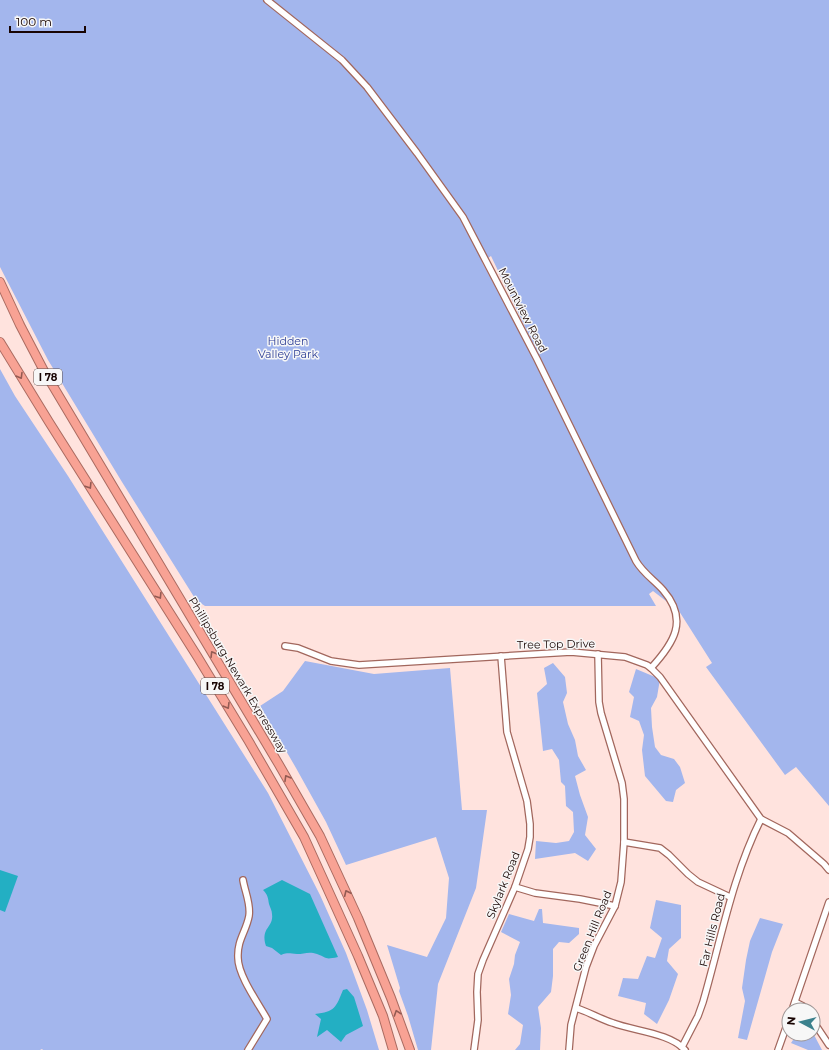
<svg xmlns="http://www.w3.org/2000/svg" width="829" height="1050" viewBox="0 0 829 1050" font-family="Montserrat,sans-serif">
	<rect width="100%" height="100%" fill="#ffe3de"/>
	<g fill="#a3b6ed" fill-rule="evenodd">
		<path d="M0,0H829V806L796,767L785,775L706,667L712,663L679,611L653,591L649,594L656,606H205L196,600L122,482L48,360L0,267ZM491,256L544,367L541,372L482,262Z"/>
		<polygon points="0,369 15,396 68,476 268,793 320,895 346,953 367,1010 379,1050 43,1050 42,1049 40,1050 0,1050"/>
		<polygon points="305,661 374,674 450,668 462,810 487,810 476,888 438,984 431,1050 418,1050 408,1016 399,991 400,988 387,945 427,957 446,918 449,878 436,837 346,865 326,822 296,768 260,706 283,691"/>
		<polygon points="553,663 565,677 567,693 563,702 568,724 575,740 578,756 586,770 575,776 580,795 588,817 585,835 596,849 588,861 575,853 535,859 536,841 556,843 569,841 574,832 573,812 566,806 565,786 561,782 559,760 552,749 543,751 537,693 547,684 544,668"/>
		<polygon points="636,669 660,679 657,697 651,708 652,727 655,747 661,755 674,759 680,767 685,783 676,790 673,802 666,801 645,776 642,750 644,735 639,721 630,717 634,697 629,692"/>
		<polygon points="656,900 681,905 681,938 669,949 667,961 678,974 669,1000 657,1024 644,1014 646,1003 618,996 623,978 638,979 647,956 655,958 662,938 650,928"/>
		<polygon points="539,909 542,909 543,923 579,928 579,934 569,943 559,942 553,949 553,976 551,992 538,1007 541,1028 540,1050 515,1050 520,1044 523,1025 508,1014 511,995 509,979 514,964 515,955 520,942 501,932 509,914 534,921"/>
		<polygon points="760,918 783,924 772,952 747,1040 738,1038 745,1001 742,988 746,960 750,941"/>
		<polygon points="813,1033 822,1050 808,1050 791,1043 797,1034 813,1034"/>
	</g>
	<g fill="#23afc3">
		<polygon points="0,870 18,876 5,912 0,910"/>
		<path d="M282,880L310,894L338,957C324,960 328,958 317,954C309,951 304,954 297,954C290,954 289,952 281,955L272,948L266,946C260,927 274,928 272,914C272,911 270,907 269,904C268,898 268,895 263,890Z"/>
		<path d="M347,989L354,997L363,1026L346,1035L341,1042L327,1030L317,1037L321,1019L315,1014C335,1012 336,1007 343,990Z"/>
	</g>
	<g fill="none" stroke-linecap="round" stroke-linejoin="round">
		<g stroke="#a2675d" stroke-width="8">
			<g id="minor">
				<path d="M267,0L342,60L367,87L417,153L463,217L537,359L636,561C643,573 654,580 663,590C689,620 674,643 651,668"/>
				<polyline points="285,646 298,648 331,661 359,665 571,652 625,657 647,665 651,668 660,677 761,819 788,833 824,864 829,870"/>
				<polyline points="624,842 660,848 669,855 688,874 698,882 730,897"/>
				<path d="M243,880C245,892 251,904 249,916C246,932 237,940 238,958C238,975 258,1003 267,1019L248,1050"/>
				<polyline points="515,887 535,893 580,899 615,906"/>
				<polyline points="795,1002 803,1006 806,1010"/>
				<path d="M576,1008C589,1012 600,1019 613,1023C634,1031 670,1033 685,1050"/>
				<polyline points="792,1010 829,902"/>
				<polyline points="813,1021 829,1045"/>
				<path d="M682,1047L698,1016L703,1002C721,940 732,877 761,819"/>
				<polyline points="474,1050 478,1020 477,992 478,974 483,960 515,887 528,849 530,837 530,824 527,801 507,732 501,656"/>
				<polyline points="569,1050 571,1025 586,967 594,946 615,906 621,882 624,842 624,799 622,783 601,713 599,702 598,654"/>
				<polyline points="778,1050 789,1019"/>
			</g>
		</g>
		<g stroke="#aa6b61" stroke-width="10">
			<g id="highway">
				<polyline points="0,282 20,325 44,371 278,763 320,836 358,918 391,998 410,1050"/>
				<polyline points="0,342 49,422 197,656 248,740 304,837 358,956 383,1016 393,1050"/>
			</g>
		</g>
		<use href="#minor" stroke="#fff" stroke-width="5.5"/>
		<use href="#highway" stroke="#f8a294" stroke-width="8"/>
	</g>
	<defs><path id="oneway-chevron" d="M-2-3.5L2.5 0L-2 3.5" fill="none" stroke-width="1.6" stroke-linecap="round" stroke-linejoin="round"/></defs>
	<g stroke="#945b53">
		<use href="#oneway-chevron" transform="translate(20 376) rotate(59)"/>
		<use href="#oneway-chevron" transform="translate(89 486) rotate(58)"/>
		<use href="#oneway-chevron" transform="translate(159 596) rotate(58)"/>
		<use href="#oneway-chevron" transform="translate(213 654) rotate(-121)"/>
		<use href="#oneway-chevron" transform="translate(227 706) rotate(59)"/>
		<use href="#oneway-chevron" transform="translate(287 778) rotate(-120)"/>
		<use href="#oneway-chevron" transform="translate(347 893) rotate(-115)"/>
		<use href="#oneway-chevron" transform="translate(397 1013) rotate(-109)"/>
	</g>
	<g text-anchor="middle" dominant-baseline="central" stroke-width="3" stroke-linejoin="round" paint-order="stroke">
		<g fill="#f7f7f7" stroke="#5c4e4c" stroke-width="1">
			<rect x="34" y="369" width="28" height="16" rx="3"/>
			<rect x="201" y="678" width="28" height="16" rx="3"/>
		</g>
		<g font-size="10" font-weight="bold" fill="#190503">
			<text x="48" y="377">I 78</text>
			<text x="215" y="686">I 78</text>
		</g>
		<g font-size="11" fill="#190503" stroke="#f7f7f7">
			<text transform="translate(523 310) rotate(63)">Mountview Road</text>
			<text transform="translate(556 644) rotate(-1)">Tree Top Drive</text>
			<text transform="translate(238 675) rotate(59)">Phillipsburg-Newark Expressway</text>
			<text transform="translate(503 885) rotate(-68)">Skylark Road</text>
			<text transform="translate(712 930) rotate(-76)">Far Hills Road</text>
			<text transform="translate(592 931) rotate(-68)">Green Hill Road</text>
		</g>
		<g font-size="11" fill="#2e3f96" stroke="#f7f7f7">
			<text x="288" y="341">Hidden<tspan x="288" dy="13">Valley Park</tspan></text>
		</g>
	</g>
	<g transform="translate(801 1022) rotate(277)"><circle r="19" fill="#f7f7f7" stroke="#9e9695"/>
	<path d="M0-3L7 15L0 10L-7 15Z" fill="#3b818d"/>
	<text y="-6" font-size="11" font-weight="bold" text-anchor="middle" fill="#190503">N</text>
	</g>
	<path d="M10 26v6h75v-6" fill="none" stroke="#190503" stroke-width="2"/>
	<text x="16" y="26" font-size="12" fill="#190503" stroke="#f7f7f7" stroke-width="3" paint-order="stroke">100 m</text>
</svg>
